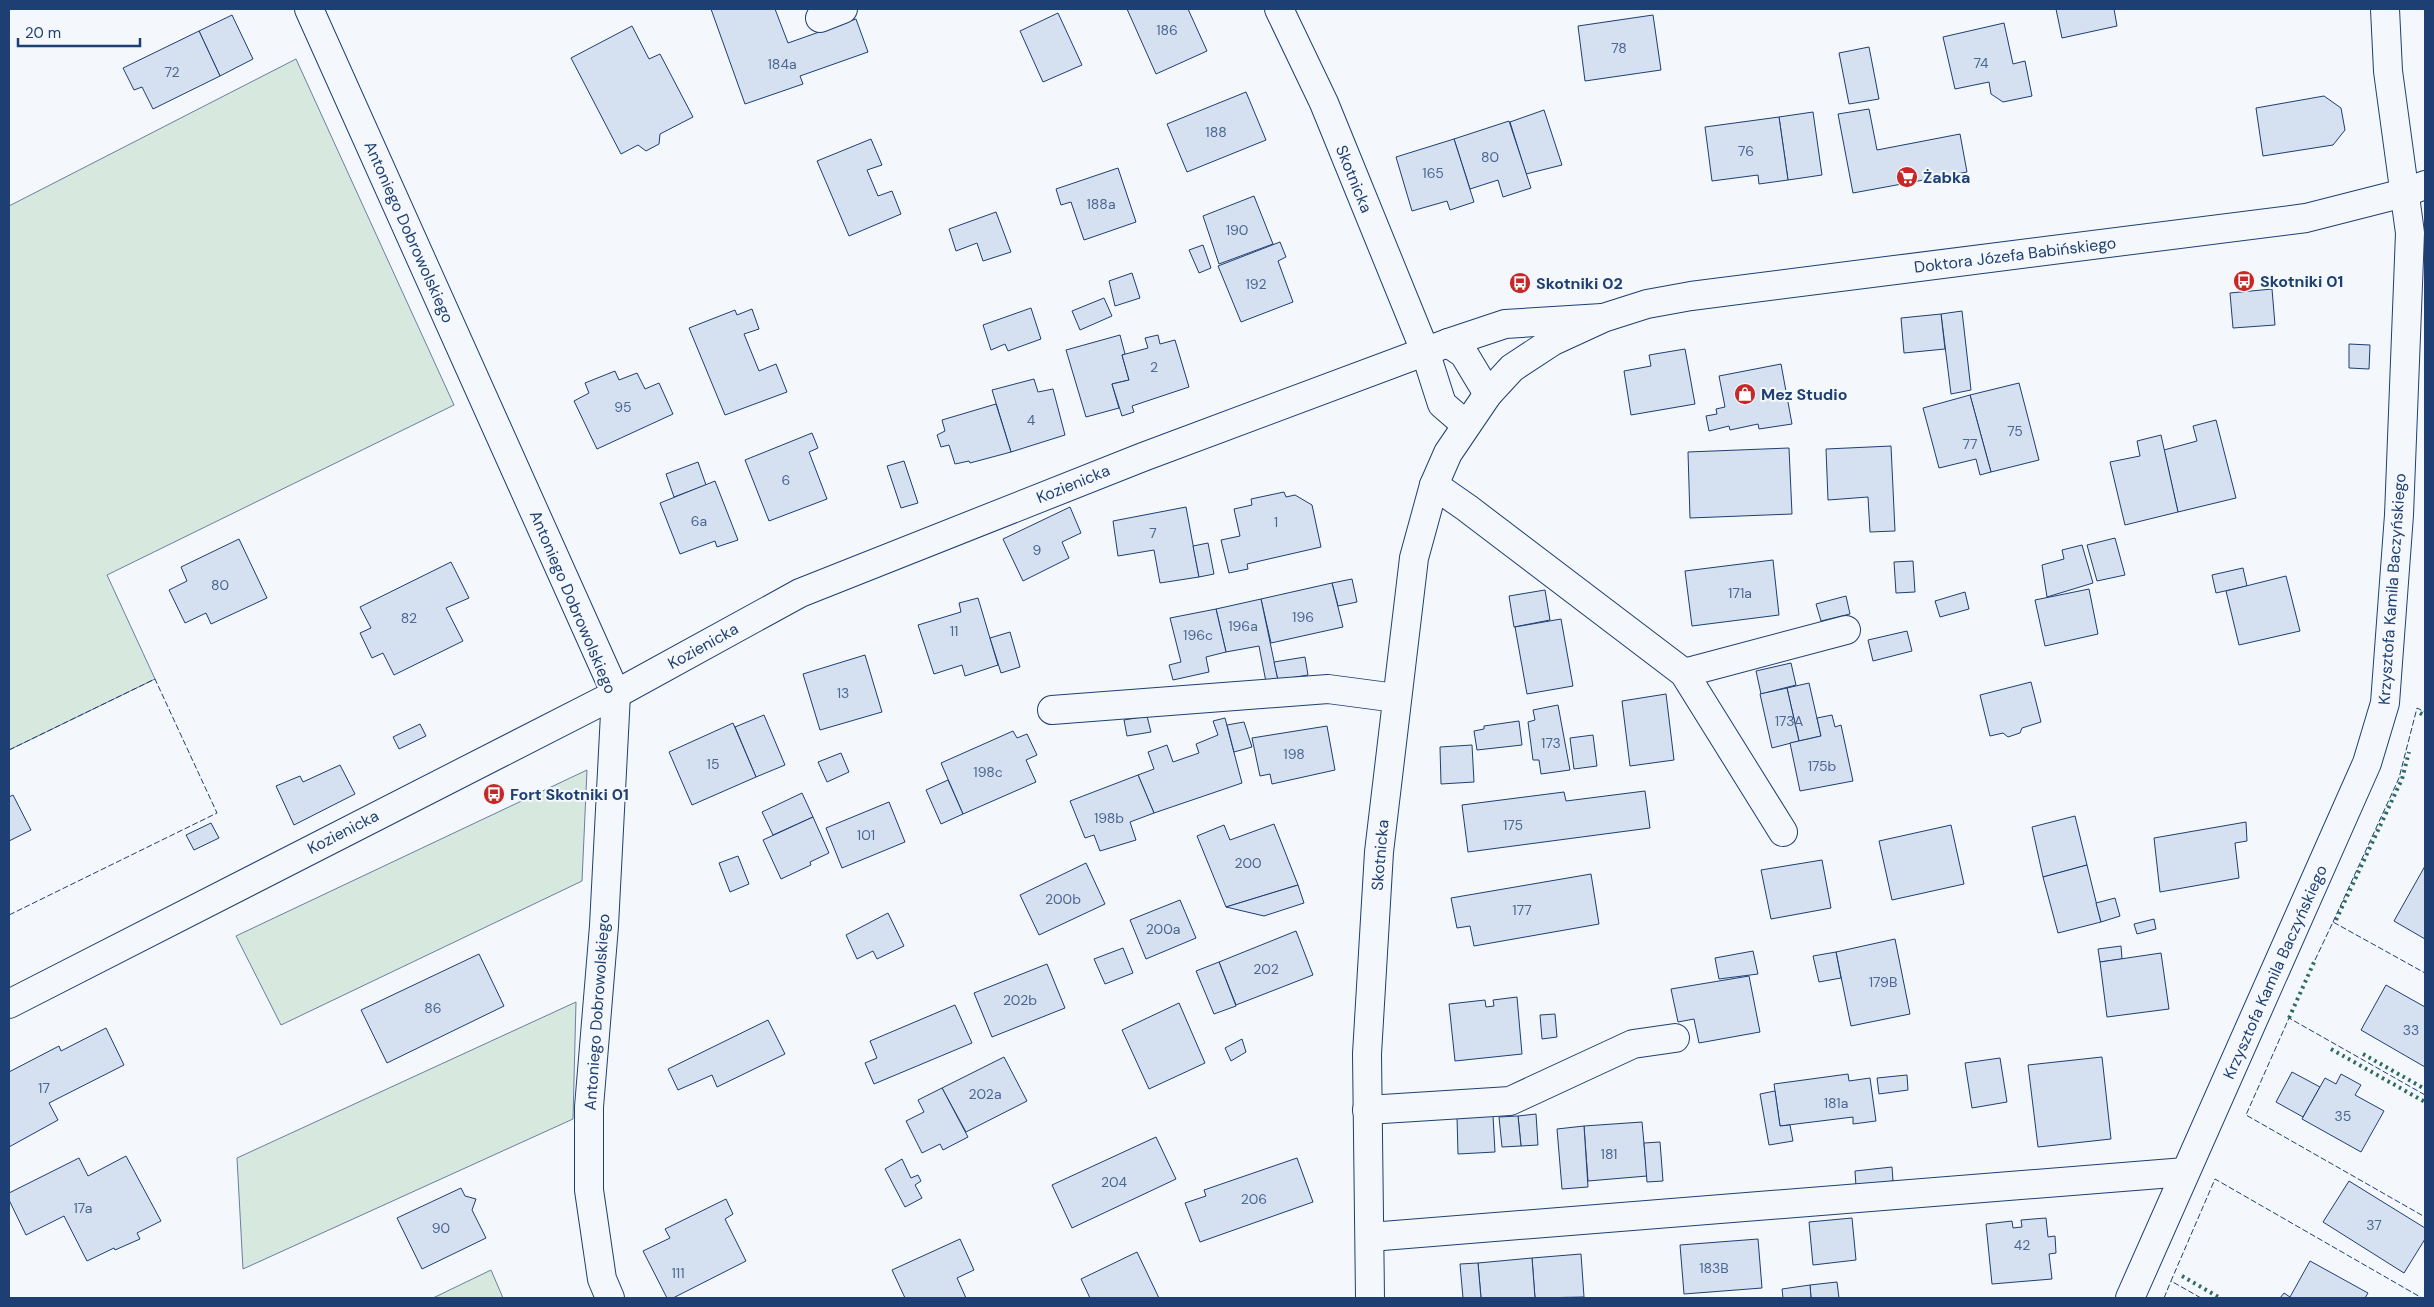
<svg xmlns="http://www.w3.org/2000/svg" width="2434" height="1307" viewBox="0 0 2434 1307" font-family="'DM Sans',sans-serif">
	<rect width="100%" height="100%" fill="#f4f7fb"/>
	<g fill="#d7e8df" stroke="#687fa3">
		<polygon points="296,59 454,405 107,575 155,679 9,750 9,206"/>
		<polygon points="587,770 582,881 281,1025 236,936"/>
		<polygon points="576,1002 573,1119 243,1269 237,1158"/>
		<polygon points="491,1270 503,1298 433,1298"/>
	</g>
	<g fill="#d5e0f0" stroke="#1d3f73">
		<polygon points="711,9 775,9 788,43 856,19 868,52 800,76 803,84 745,104"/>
		<polygon points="1127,9 1188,9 1207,51 1156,74"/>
		<polygon points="2056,9 2114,9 2117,26 2062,38"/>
		<polygon points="1058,13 1082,65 1043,82 1020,31"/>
		<polygon points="232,15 253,59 220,76 199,31"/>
		<polygon points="1653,15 1661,70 1585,81 1578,26"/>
		<polygon points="2004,23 2013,64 2025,61 2032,96 2003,102 1991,94 1989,82 1955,89 1943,37"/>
		<polygon points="632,26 649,59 660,54 693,117 660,134 659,144 646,151 638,145 621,154 571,58"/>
		<polygon points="199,31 220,76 153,109 142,87 134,90 123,68"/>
		<polygon points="1869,47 1879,99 1849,104 1839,53"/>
		<polygon points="1246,92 1266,140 1187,172 1167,124"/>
		<polygon points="2324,96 2341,108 2345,130 2333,145 2263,156 2256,108"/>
		<polygon points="1869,109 1877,150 1960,134 1967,172 1853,193 1838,114"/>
		<polygon points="1544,110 1562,165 1526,174 1510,122"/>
		<polygon points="1813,112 1822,175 1788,180 1779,117"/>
		<polygon points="1779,117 1788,180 1759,184 1758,175 1712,181 1705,127"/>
		<polygon points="1509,121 1531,188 1503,197 1498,180 1470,189 1454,139"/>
		<polygon points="871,139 882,165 867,170 878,196 892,191 901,214 849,236 817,161"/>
		<polygon points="1454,139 1474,202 1450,210 1447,201 1412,211 1396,157"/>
		<polygon points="1118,168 1136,222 1084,240 1071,202 1061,205 1056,189"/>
		<polygon points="1254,196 1273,244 1219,264 1203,216"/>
		<polygon points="996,212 1011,252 983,261 977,243 956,251 949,229"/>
		<polygon points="1280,242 1286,257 1278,261 1293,302 1241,322 1218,266"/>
		<polygon points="1203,245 1211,268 1199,273 1189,250"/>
		<polygon points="1132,273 1140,298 1115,306 1109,281"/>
		<polygon points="2272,289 2275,325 2233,328 2230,293"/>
		<polygon points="1104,298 1112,316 1080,330 1072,311"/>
		<polygon points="1031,308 1041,339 1008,351 1005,344 991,350 983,325"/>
		<polygon points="752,309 759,329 744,334 759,371 776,364 787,392 725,415 689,328 735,310 737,315"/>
		<polygon points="1962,311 1971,390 1951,394 1941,314"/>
		<polygon points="1941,314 1945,349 1904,353 1901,318"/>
		<polygon points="1120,335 1125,354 1122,355 1129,380 1112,384 1119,408 1086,417 1066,350"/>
		<polygon points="1158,335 1160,344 1175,340 1189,387 1132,406 1134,412 1122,416 1112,384 1129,380 1122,355 1148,348 1145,338"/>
		<polygon points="2349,344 2370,345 2369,369 2349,368"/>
		<polygon points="1685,349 1695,404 1631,415 1624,371 1651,366 1649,355"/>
		<polygon points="1781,364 1792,424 1759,429 1758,424 1730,430 1729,426 1709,431 1706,416 1717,414 1716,409 1725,407 1719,376"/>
		<polygon points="615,371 619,380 637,373 645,389 659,383 673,414 597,449 574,401 589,393 585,383"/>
		<polygon points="1034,379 1038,392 1053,389 1065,435 1011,452 992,390"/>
		<polygon points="2019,383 2039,460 1991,472 1970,395"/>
		<polygon points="1970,395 1991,472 1980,475 1976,459 1939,468 1923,408"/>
		<polygon points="996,404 1011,452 970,463 969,461 955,464 949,445 941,447 937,435 945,431 942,420"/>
		<polygon points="2216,420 2236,498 2178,512 2164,450 2197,441 2193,426"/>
		<polygon points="812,433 818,448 809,452 827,499 769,521 745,460"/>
		<polygon points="2161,435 2178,512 2125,525 2110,462 2140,456 2137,441"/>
		<polygon points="1891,446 1895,531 1870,532 1868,497 1828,500 1826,449"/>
		<polygon points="1789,448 1792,514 1690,518 1688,452"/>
		<polygon points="904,461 918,503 901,508 887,466"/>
		<polygon points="698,462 706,485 674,497 666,474"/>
		<polygon points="715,481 738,540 717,547 715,541 680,554 660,503"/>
		<polygon points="1284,492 1286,497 1295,495 1312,505 1321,547 1247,564 1248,569 1229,573 1221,540 1240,536 1234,509 1252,505 1251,499"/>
		<polygon points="1070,507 1081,533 1062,542 1069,558 1023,581 1003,539"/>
		<polygon points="1186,507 1199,577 1160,583 1154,550 1118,556 1113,521"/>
		<polygon points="2115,538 2125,575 2097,581 2087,545"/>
		<polygon points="239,539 267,598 211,624 206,613 185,623 169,590 187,581 181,567"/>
		<polygon points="1208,543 1214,574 1199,577 1193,546"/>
		<polygon points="2082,545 2093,583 2047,597 2042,565 2064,559 2062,550"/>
		<polygon points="1773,560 1779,615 1692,626 1685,571"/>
		<polygon points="1913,561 1915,592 1896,593 1894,562"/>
		<polygon points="451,562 469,598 446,608 463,641 394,675 383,653 372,658 360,633 371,628 360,607"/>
		<polygon points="2243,568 2247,586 2216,593 2212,575"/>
		<polygon points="2286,576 2300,631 2239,645 2226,591"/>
		<polygon points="1352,579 1357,602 1338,606 1332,583"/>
		<polygon points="1332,583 1343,627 1271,643 1261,599"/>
		<polygon points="2089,589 2098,634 2045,646 2035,600"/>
		<polygon points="1545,590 1550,620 1514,627 1509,596"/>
		<polygon points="1965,592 1969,609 1940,617 1935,601"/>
		<polygon points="1846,596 1850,614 1821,621 1816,604"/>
		<polygon points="978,598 998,665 965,676 962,665 934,674 918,625 961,612 959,603"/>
		<polygon points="1261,599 1278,680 1266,682 1259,646 1226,652 1216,609"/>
		<polygon points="1216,609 1226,652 1206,657 1209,672 1173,680 1169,665 1181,662 1170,618"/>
		<polygon points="1561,619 1573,686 1527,694 1515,627"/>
		<polygon points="1907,631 1912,651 1873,661 1868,640"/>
		<polygon points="1010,632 1020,667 1001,673 990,638"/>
		<polygon points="865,655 882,712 820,730 803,674"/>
		<polygon points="1305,657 1308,675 1278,680 1274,662"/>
		<polygon points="1791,663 1796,685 1761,694 1756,671"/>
		<polygon points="2031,682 2041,722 2022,728 2020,733 2008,737 2003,733 1990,736 1980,695"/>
		<polygon points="1809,683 1821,736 1799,741 1787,688"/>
		<polygon points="1787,688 1799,741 1772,748 1760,694"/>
		<polygon points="1666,694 1674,760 1630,766 1622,701"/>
		<polygon points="1558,705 1570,770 1541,774 1539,760 1533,760 1528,722 1535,720 1533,710"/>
		<polygon points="764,715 785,765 756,777 735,727"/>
		<polygon points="1832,715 1835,727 1841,725 1853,781 1800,791 1790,743 1821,736 1817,718"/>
		<polygon points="1147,716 1151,732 1127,736 1124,720"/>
		<polygon points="1225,718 1242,783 1154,813 1138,775 1154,769 1148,752 1167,745 1173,762 1199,753 1196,744 1218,735 1213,721"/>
		<polygon points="1519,721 1522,745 1477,750 1474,731 1484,729 1484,726"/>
		<polygon points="1244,722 1252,747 1234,752 1227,725"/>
		<polygon points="733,723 756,777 692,805 669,752"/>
		<polygon points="420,724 426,736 399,749 393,737"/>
		<polygon points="1327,726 1335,770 1272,784 1270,774 1260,776 1252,738"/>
		<polygon points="1013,731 1017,738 1027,734 1037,755 1026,760 1036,782 963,814 941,763"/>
		<polygon points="1593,735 1597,766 1574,769 1570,738"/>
		<polygon points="1472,745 1474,782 1441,784 1440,747"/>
		<polygon points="841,753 849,772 827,782 818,762"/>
		<polygon points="340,765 355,794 294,825 276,786 300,776 303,782"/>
		<polygon points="1138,775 1154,813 1130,822 1136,840 1100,851 1094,835 1085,838 1070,801"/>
		<polygon points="948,780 963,814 941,824 926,790"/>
		<polygon points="1645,791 1650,828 1468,852 1462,805 1564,792 1566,801"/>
		<polygon points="802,793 813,817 773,835 762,812"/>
		<polygon points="13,795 31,830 9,841 9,797"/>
		<polygon points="889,802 905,842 842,868 826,828"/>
		<polygon points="2075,816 2087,865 2043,877 2032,827"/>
		<polygon points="813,817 829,853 810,862 811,865 781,879 763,840"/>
		<polygon points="2246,822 2247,841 2235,843 2239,878 2160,892 2154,838"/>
		<polygon points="211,823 219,838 194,850 186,835"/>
		<polygon points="1274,824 1298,885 1226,907 1197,836 1224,825 1230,840"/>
		<polygon points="1951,825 1964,884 1892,900 1879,841"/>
		<polygon points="738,856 749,884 730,892 719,863"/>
		<polygon points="1822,860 1831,908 1771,919 1761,870"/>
		<polygon points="1086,863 1105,904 1039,935 1020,895"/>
		<polygon points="2087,865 2101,922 2058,933 2043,877"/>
		<polygon points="2425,866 2425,939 2394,921"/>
		<polygon points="1591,874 1599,924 1474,946 1470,926 1457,928 1451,898"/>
		<polygon points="1298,885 1304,903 1264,916 1226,907"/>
		<polygon points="2115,898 2120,916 2101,922 2096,903"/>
		<polygon points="1180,900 1196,938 1146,959 1130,920"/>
		<polygon points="888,913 904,946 877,959 873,951 857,959 846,935"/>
		<polygon points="2154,919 2156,929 2137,934 2134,924"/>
		<polygon points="1296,931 1313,975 1236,1005 1219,962"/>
		<polygon points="1895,939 1910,1014 1851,1026 1836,952"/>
		<polygon points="2121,946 2122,959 2100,962 2098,949"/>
		<polygon points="1123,948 1133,973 1105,984 1094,959"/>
		<polygon points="1753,951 1758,974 1719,979 1715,958"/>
		<polygon points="1836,952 1841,978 1819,982 1813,956"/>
		<polygon points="2161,953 2169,1009 2107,1017 2100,962"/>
		<polygon points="479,954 504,1006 387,1063 361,1010"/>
		<polygon points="1219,962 1236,1006 1214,1014 1196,971"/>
		<polygon points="1047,964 1065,1008 992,1037 974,993"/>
		<polygon points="1749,976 1760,1032 1699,1043 1694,1019 1678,1022 1671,989"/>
		<polygon points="2386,985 2425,1007 2425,1067 2361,1030"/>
		<polygon points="1517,997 1522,1054 1455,1061 1449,1004 1485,1000 1486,1007 1494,1006 1493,1000"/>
		<polygon points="1179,1003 1205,1063 1149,1089 1122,1030"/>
		<polygon points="955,1005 972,1043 874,1084 865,1063 877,1058 870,1041"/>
		<polygon points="1555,1014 1557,1037 1542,1039 1540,1015"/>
		<polygon points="768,1020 785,1054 717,1087 712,1075 678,1090 668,1069"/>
		<polygon points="106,1028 124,1065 49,1103 58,1120 9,1147 9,1072 59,1046 61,1051"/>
		<polygon points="1242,1039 1246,1052 1231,1061 1225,1048"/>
		<polygon points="1004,1057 1027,1101 966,1132 942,1088"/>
		<polygon points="2102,1057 2111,1139 2038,1147 2028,1065"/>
		<polygon points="2000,1058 2007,1102 1972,1108 1965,1063"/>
		<polygon points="2292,1072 2320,1087 2303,1117 2276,1102"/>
		<polygon points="1848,1074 1849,1081 1870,1078 1876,1121 1853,1124 1853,1117 1780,1126 1774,1084"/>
		<polygon points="2341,1074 2361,1085 2355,1095 2384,1111 2361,1152 2302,1119 2325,1078 2336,1084"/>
		<polygon points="1907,1075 1908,1090 1879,1094 1877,1078"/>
		<polygon points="942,1088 968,1137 943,1150 940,1144 922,1153 906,1121 924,1112 918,1100"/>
		<polygon points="1775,1091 1780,1126 1790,1125 1793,1141 1769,1145 1760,1094"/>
		<polygon points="1536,1114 1538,1145 1521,1146 1518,1116"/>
		<polygon points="1493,1116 1495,1152 1458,1154 1457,1117"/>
		<polygon points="1518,1116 1521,1146 1502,1147 1499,1117"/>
		<polygon points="1642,1122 1647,1176 1588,1181 1584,1126"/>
		<polygon points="1584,1126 1588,1187 1562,1189 1557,1129"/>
		<polygon points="1156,1137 1176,1179 1072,1228 1052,1185"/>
		<polygon points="1660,1142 1663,1181 1647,1182 1644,1143"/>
		<polygon points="126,1156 161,1221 137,1233 140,1239 115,1250 114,1248 87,1261 64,1216 26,1235 9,1200 9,1193 79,1158 88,1176"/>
		<polygon points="1297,1158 1313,1202 1200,1242 1185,1203 1206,1196 1204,1190"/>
		<polygon points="902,1159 911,1178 918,1175 921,1181 915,1185 922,1198 905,1207 885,1169"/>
		<polygon points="1892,1167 1893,1181 1856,1186 1855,1171"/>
		<polygon points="2349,1181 2425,1228 2425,1239 2404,1273 2323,1222"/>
		<polygon points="461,1188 465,1196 476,1199 472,1210 486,1238 422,1269 397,1218"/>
		<polygon points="726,1199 733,1214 725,1219 746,1261 673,1298 667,1298 643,1251 670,1238 665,1229"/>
		<polygon points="1852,1218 1856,1260 1813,1265 1809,1222"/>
		<polygon points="2046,1218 2048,1237 2055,1236 2056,1253 2049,1254 2052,1279 1992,1284 1986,1224 2012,1221 2013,1228 2022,1227 2021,1220"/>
		<polygon points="960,1239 974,1270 957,1278 966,1298 905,1298 892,1270"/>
		<polygon points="1758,1239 1762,1288 1684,1294 1680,1245"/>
		<polygon points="1137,1252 1159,1298 1090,1298 1081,1279"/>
		<polygon points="1581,1254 1584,1297 1535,1298 1532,1258"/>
		<polygon points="1532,1258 1535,1298 1481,1298 1478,1263"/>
		<polygon points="2310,1261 2368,1293 2365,1298 2280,1298 2284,1293 2290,1297"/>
		<polygon points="1478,1263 1481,1298 1463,1298 1460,1264"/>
		<polygon points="1837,1282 1839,1298 1811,1298 1810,1285"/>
		<polygon points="1810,1285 1811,1298 1783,1298 1782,1289"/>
	</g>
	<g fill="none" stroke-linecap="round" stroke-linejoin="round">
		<g stroke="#1d3f73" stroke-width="30">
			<g id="minor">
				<polyline points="309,9 616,694 604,926 589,1107 589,1190 602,1279 610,1298"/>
				<polyline points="1279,9 1324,103 1425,351 1442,404 1465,424"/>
				<polyline points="820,18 843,9"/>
				<polyline points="1448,343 1464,354 1488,394"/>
				<polyline points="1434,485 1467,508 1684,673 1783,832"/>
				<polyline points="1684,673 1846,630"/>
				<polyline points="1052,710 1328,689 1396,698"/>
				<polyline points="9,1004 616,694 800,593 1143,457 1448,343 1505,324 1602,318"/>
				<polyline points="1367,1110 1510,1101 1633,1044 1675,1038"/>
				<polyline points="1370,1237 2185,1172"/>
				<polyline points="2130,1298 2367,763 2385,703 2399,515 2410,233 2388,71 2385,9"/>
			</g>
		</g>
		<g stroke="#1d3f73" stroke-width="30">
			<polyline id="major" points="1370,1298 1367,1054 1379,852 1414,558 1434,485 1448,453 1488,394 1512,368 1553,341 1603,318 1647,304 1691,296 1895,270 2306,218 2404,193 2425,185"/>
		</g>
		<use href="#minor" stroke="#f4f7fb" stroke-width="28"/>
		<use href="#major" stroke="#f4f7fb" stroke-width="28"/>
		<g stroke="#2c6c60" stroke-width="4" stroke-dasharray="2.5 4" stroke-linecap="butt">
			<polyline points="2420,713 2425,716"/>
			<polyline points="2336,920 2402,779 2409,752"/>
			<polyline points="2289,1018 2315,960"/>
			<polyline points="2331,1049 2425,1102"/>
			<polyline points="2363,1054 2425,1089"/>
			<polyline points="2182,1276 2220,1298"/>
		</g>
		<g stroke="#1d3f73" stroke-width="1" stroke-dasharray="6 2.5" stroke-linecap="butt">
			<polyline points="9,750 155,679 217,813 9,915"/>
			<polyline points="2333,922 2399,778 2417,708 2425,712"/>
			<polyline points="2315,960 2333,922 2425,973"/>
			<polyline points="2425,1095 2289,1018 2246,1115 2425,1217"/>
			<polyline points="2164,1298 2171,1281"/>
			<polyline points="2201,1298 2171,1281 2215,1179 2422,1298"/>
		</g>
	</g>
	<defs>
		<g id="supermarket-disc" transform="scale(1.125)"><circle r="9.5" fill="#c62828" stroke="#f4f7fb"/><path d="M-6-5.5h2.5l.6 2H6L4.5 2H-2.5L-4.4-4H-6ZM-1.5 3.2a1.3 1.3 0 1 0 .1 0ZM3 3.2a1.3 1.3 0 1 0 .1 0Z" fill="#fff"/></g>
		<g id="bus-disc" transform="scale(1.125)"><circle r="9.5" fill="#c62828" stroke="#f4f7fb"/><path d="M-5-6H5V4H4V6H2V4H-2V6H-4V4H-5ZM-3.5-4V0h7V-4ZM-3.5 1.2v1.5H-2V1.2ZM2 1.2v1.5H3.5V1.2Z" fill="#fff"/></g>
		<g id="shop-disc" transform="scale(1.125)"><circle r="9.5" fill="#c62828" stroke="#f4f7fb"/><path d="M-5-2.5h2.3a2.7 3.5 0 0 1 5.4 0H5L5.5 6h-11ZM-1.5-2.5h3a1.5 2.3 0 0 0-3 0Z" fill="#fff"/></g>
	</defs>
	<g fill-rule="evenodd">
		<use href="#supermarket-disc" x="1907" y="177"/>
		<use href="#bus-disc" x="2244" y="281"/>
		<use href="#bus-disc" x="1520" y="283"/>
		<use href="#shop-disc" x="1745" y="394"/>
		<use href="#bus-disc" x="494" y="794"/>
	</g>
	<g text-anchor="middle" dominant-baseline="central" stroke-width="4" stroke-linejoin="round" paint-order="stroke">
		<g font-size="14" fill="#4b6792">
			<text x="1167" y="30">186</text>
			<text x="1619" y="48">78</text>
			<text x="1981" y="63">74</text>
			<text x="782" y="64">184a</text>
			<text x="172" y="72">72</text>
			<text x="1216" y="132">188</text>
			<text x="1746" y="151">76</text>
			<text x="1490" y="157">80</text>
			<text x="1433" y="173">165</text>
			<text x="1101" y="204">188a</text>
			<text x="1237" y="230">190</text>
			<text x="1256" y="284">192</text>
			<text x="1154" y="367">2</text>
			<text x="623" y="407">95</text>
			<text x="1031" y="420">4</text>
			<text x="2015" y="431">75</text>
			<text x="1970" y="444">77</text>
			<text x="786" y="480">6</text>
			<text x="699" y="521">6a</text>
			<text x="1276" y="522">1</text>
			<text x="1153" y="533">7</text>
			<text x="1037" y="550">9</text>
			<text x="220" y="585">80</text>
			<text x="1740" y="593">171a</text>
			<text x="1303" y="617">196</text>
			<text x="409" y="618">82</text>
			<text x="1243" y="626">196a</text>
			<text x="954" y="631">11</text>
			<text x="1198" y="635">196c</text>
			<text x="843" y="693">13</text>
			<text x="1789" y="721">173A</text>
			<text x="1551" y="743">173</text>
			<text x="1294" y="754">198</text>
			<text x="713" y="764">15</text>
			<text x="1822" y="766">175b</text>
			<text x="988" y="772">198c</text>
			<text x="1109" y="818">198b</text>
			<text x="1513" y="825">175</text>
			<text x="866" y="835">101</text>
			<text x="1248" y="863">200</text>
			<text x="1063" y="899">200b</text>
			<text x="1522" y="910">177</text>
			<text x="1163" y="929">200a</text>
			<text x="1266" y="969">202</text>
			<text x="1883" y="982">179B</text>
			<text x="1020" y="1000">202b</text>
			<text x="433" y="1008">86</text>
			<text x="2411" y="1030">33</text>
			<text x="44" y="1088">17</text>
			<text x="985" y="1094">202a</text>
			<text x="1836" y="1103">181a</text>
			<text x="2343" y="1116">35</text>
			<text x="1609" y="1154">181</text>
			<text x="1114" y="1182">204</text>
			<text x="1254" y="1199">206</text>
			<text x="83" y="1208">17a</text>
			<text x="2374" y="1225">37</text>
			<text x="441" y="1228">90</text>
			<text x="2022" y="1245">42</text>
			<text x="1714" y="1268">183B</text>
			<text x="678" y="1273">111</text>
		</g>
		<g font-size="16" font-weight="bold" fill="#1d3f73" stroke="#f4f7fb" text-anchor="start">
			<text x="1923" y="177">Żabka</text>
			<text x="2260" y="281">Skotniki 01</text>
			<text x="1536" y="283">Skotniki 02</text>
			<text x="1761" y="394">Mez Studio</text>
			<text x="510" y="794">Fort Skotniki 01</text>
		</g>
		<g font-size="16" fill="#1d3f73" stroke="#f4f7fb">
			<text transform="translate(1354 179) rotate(68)">Skotnicka</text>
			<text transform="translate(409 232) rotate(66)">Antoniego Dobrowolskiego</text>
			<text transform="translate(2015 255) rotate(-7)">Doktora Józefa Babińskiego</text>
			<text transform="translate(1073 484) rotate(-22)">Kozienicka</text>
			<text transform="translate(2392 589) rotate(-86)">Krzysztofa Kamila Baczyńskiego</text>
			<text transform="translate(573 602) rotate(67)">Antoniego Dobrowolskiego</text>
			<text transform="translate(703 646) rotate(-29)">Kozienicka</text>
			<text transform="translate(343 832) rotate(-27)">Kozienicka</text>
			<text transform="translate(1380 855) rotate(-85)">Skotnicka</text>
			<text transform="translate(2275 972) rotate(-66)">Krzysztofa Kamila Baczyńskiego</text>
			<text transform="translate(597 1012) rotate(-86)">Antoniego Dobrowolskiego</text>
		</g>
	</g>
	<rect width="2434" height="1307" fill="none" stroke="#1d3f73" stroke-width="20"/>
	<path d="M18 38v8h122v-8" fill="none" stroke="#1d3f73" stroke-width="2.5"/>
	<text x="25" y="38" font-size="15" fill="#1d3f73" stroke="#f4f7fb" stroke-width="4" paint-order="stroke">20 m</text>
</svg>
